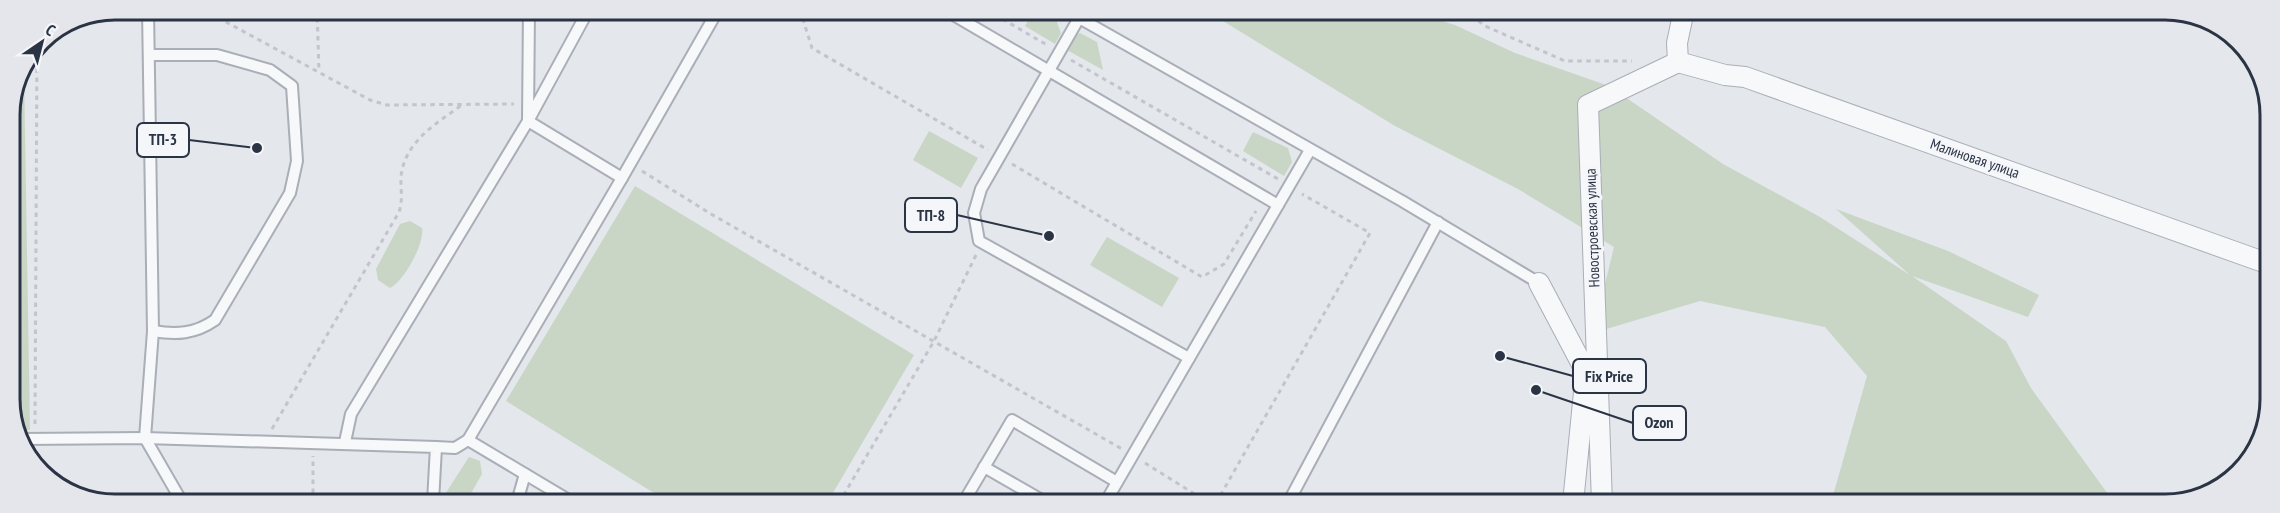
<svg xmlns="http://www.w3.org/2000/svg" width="2280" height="513" viewBox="0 0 2280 513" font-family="'PT Sans Narrow',sans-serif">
	<rect width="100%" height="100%" fill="#e4e7ec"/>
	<g fill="#c9d6c5">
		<polygon points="1034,10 1041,10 1055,17 1061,33 1055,44 1025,26"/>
		<polygon points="1205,10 1405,10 1455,25 1515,53 1609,86 1723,164 1820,217 1910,275 1836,209 1948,251 2039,295 2028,317 1912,276 2006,341 2031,388 2108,494 2133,504 1834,504 1832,499 1867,376 1825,327 1700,301 1593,333 1614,247 1518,189 1395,126"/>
		<polygon points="1080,33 1097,42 1103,70 1067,50 1074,36"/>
		<polygon points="24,74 30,430 16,429 11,420 9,108"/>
		<polygon points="929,131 978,158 961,188 913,160"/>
		<polygon points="1253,132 1288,148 1292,162 1284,176 1243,151"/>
		<polygon points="635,186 914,355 827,503 670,503 506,401"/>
		<path d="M410,221L422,228C425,243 404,281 390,288L378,280L376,269L400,224Z"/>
		<polygon points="1107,237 1179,278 1162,307 1090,265"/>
		<polygon points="469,457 480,461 482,474 466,502 440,502"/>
	</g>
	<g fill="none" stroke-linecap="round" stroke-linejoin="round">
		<g stroke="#a9aeb7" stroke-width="14">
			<g id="lane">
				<polyline points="148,9 153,331 145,438 182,502"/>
				<polyline points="529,9 528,121 622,178"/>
				<polyline points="945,10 1278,205"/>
				<polyline points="1065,10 1402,201 1539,283"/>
				<polyline points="1079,18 981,189 974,213 979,241 1189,358"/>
				<path d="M149,55H217L270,70L292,86L297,161L290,193L215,320C195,334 176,335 153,331"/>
				<polyline points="22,439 145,438 436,447 433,502"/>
				<polyline points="468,440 572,502"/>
				<polyline points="345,442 351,414 528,121 589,9"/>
				<polyline points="436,447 455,448 468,440 622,178 718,10"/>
				<polyline points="984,467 1047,503"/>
				<polyline points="517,502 525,474"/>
				<polyline points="963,503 1012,420 1117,482"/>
				<polyline points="1105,503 1310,150"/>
				<polyline points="1288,503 1438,222"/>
			</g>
		</g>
		<g stroke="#a9aeb7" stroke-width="22">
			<g id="street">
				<polyline points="1678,62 1725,75 1745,77 2269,264"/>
				<polyline points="1539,283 1586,372 1573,503"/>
				<polyline points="1602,503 1588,105 1678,62 1677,43 1684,10"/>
			</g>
		</g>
		<g stroke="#c2c5cb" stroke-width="3" stroke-dasharray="4.5 4.5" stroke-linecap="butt">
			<polyline points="202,9 370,100 387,105 514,104"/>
			<polyline points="317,9 319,72"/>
			<polyline points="800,10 812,48 988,150"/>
			<polyline points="987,10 1047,45"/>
			<polyline points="1464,10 1485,26 1565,61 1632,61"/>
			<polyline points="1071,60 1278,179"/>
			<polyline points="1012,164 1202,277 1224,264 1256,211"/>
			<polyline points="642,171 711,214 1122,449"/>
			<polyline points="35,424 37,47"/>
			<path d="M272,429L399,212C404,198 399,184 402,170C409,139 438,122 462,105"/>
			<polyline points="1145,463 1209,503"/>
			<polyline points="35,465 35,452"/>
			<polyline points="313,502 313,456"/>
			<polyline points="839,503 934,341 976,255"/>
			<polyline points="1216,503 1370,233 1302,194"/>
		</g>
		<use href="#lane" stroke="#f7f8fa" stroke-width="10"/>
		<use href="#street" stroke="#f7f8fa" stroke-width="20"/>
	</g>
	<g text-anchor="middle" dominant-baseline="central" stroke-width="6" stroke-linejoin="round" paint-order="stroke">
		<g font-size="15" fill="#2b3445" stroke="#f4f6f9">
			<text transform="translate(1975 158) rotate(19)">Малиновая улица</text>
			<text transform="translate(1592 228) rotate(-92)">Новостроевская улица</text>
		</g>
	</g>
	<path d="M0 0H2280V513H0ZM115 20H2165A95 95 0 0 1 2260 115V399A95 95 0 0 1 2165 494H115A95 95 0 0 1 20 399V115A95 95 0 0 1 115 20Z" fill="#e4e6eb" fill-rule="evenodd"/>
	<path fill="none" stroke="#2b3445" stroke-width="3" d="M115 20H2165A95 95 0 0 1 2260 115V399A95 95 0 0 1 2165 494H115A95 95 0 0 1 20 399V115A95 95 0 0 1 115 20Z"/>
	<path fill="none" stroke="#2b3445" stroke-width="2" d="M257 148L189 140M1049 236L957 215M1500 356L1573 376M1536 390L1633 423"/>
	<g fill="#2b3445" stroke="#f4f6f9" stroke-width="2">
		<circle cx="257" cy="148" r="6"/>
		<circle cx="1049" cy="236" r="6"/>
		<circle cx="1500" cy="356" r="6"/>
		<circle cx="1536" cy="390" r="6"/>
	</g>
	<g fill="#f4f6f9" stroke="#2b3445" stroke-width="2">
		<rect x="137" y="123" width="52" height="34" rx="6"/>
		<rect x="905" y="198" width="52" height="34" rx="6"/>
		<rect x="1573" y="359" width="73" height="34" rx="6"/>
		<rect x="1633" y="406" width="53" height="34" rx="6"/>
	</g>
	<g font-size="16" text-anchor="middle" font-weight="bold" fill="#2b3445">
		<text x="163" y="145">ТП-3</text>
		<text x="931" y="221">ТП-8</text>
		<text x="1609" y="382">Fix Price</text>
		<text x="1659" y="428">Ozon</text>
	</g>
	<g transform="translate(42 42) rotate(35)" stroke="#f4f6f9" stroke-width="4.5" paint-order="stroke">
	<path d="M0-4.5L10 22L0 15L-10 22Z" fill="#2b3445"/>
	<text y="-9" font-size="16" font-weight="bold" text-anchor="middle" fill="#2b3445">С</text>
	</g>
</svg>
